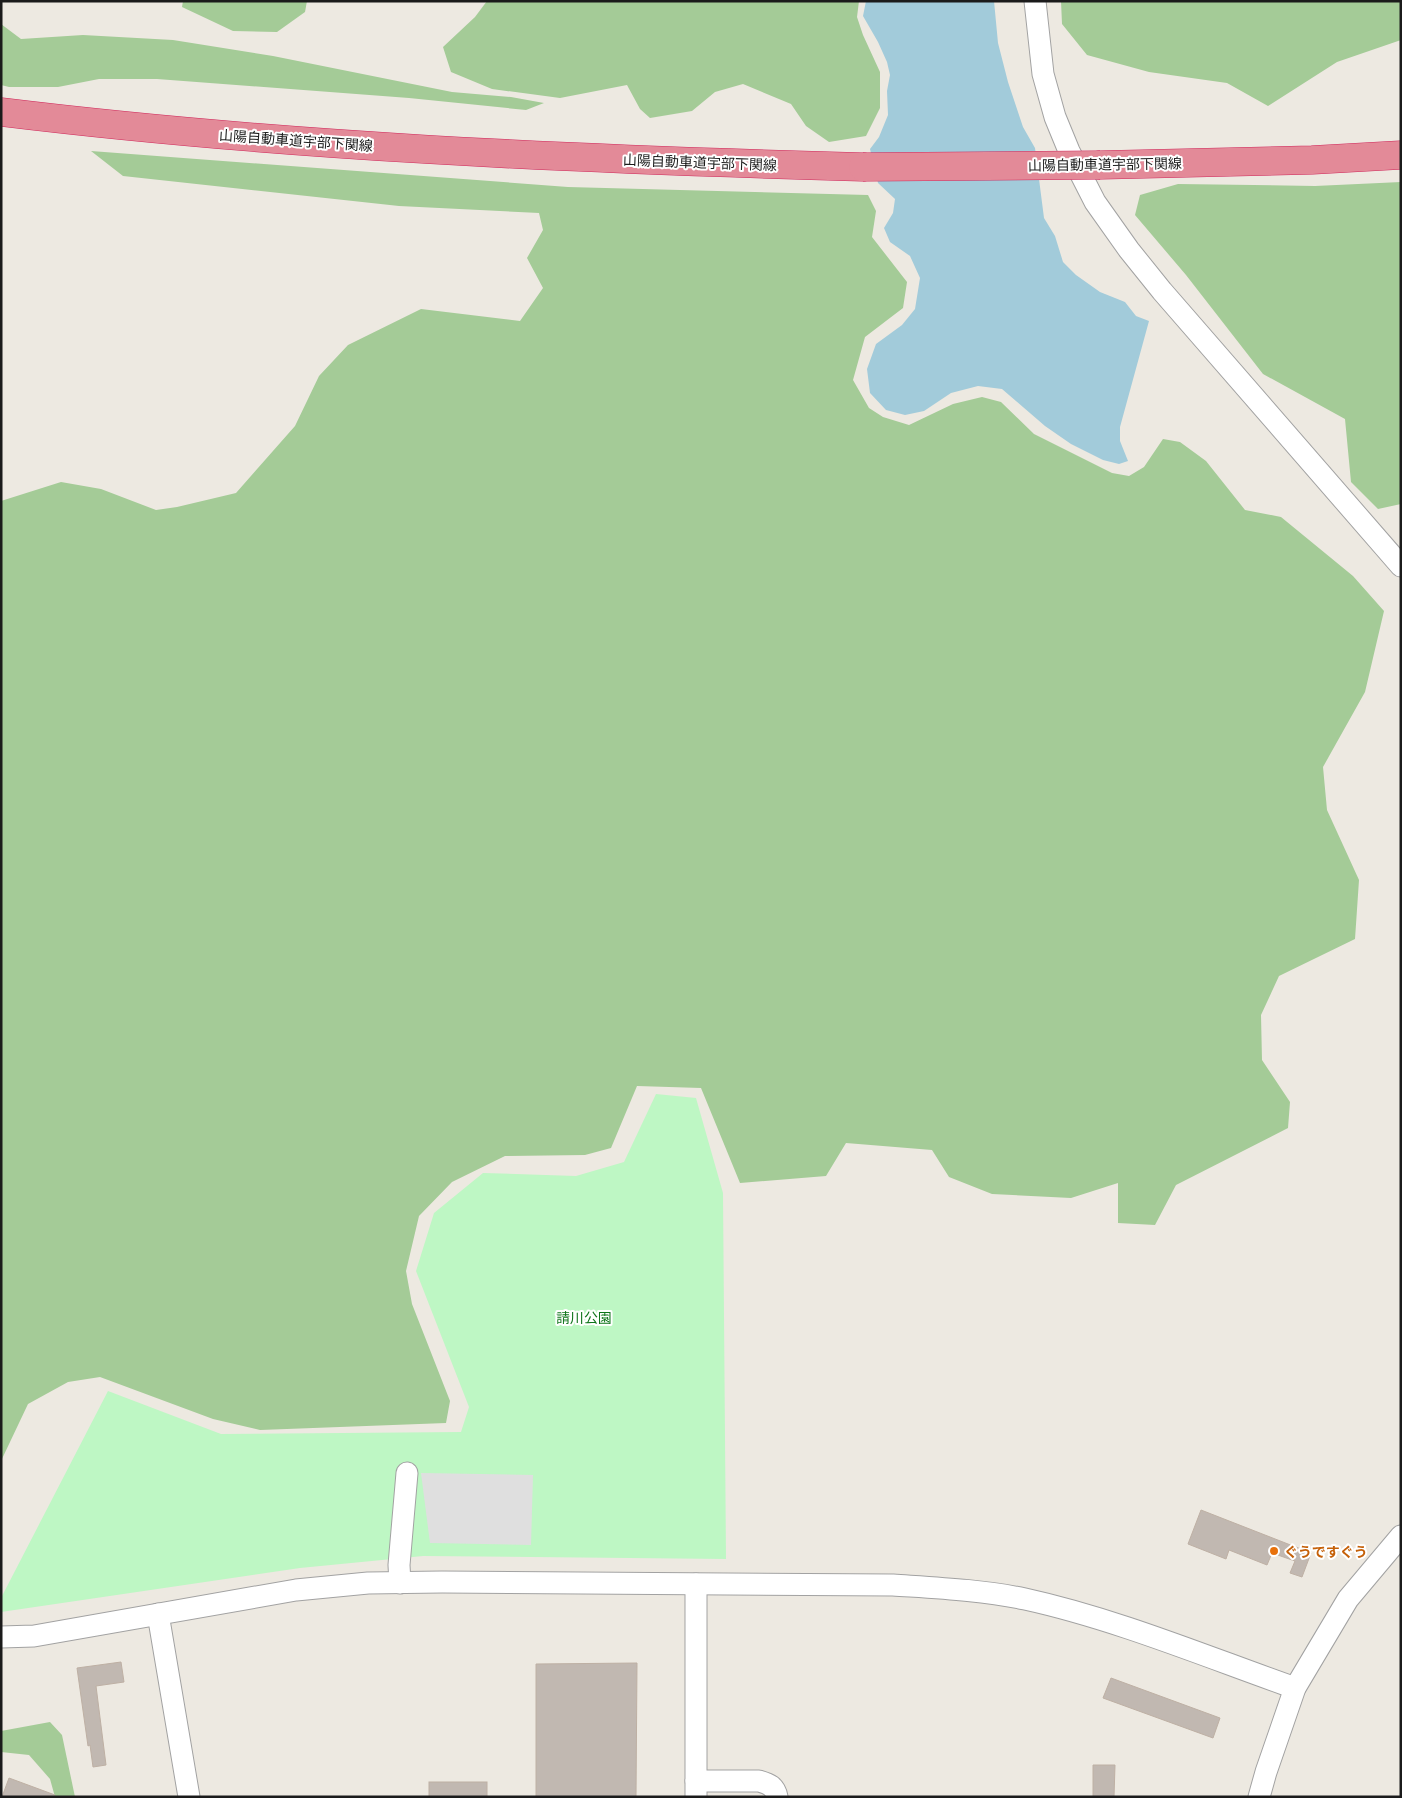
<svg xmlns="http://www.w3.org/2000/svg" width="1402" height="1798" viewBox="0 0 1402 1798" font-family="Lato,'Noto Sans JP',sans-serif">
	<rect width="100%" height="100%" fill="#ede9e1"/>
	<g fill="#a4cb97">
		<polygon points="183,1 307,1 305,12 277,32 233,31 182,7"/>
		<polygon points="487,1 859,1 857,17 863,35 880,72 880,108 866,136 829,142 806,126 791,104 743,84 715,92 692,111 650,118 640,109 627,85 560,98 492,89 451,72 443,47 475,17"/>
		<polygon points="1061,1 1401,1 1401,40 1337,62 1268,106 1227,83 1149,72 1087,55 1062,24"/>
		<polygon points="1,24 21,39 83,35 173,40 273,56 452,92 511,97 544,103 526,110 409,98 157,79 99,79 58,87 9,87 1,85"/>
		<polygon points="91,151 568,187 868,195 876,211 872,237 907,282 903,308 865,337 853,380 869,408 883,417 909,425 953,404 982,397 1001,402 1034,434 1112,473 1129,476 1144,467 1163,439 1180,442 1206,461 1245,510 1281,517 1353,576 1384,611 1365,692 1323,767 1327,810 1359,880 1355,939 1279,976 1261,1015 1262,1060 1290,1102 1288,1128 1176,1185 1155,1225 1118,1223 1118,1183 1071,1198 992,1194 949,1177 932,1150 846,1143 826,1176 740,1183 701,1088 637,1086 611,1148 585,1155 505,1156 452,1182 419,1216 406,1271 412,1304 450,1401 446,1423 260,1430 213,1419 100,1377 68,1382 28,1404 1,1461 1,501 61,482 101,489 156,510 177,507 236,493 295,426 319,376 348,345 421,309 520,321 543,288 527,258 543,230 539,213 399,206 123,176"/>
		<polygon points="1401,182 1401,504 1378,509 1351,482 1345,419 1263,374 1186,275 1135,215 1140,195 1178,184 1315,186"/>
		<polygon points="50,1722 62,1735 75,1797 55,1797 50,1779 29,1755 1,1752 1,1731"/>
	</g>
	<polygon fill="#bef7c4" points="656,1094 696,1098 723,1193 726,1559 423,1556 300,1568 1,1612 1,1598 108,1391 221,1434 461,1432 469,1407 416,1271 434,1213 483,1173 576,1176 624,1162"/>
	<polygon fill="#dfdfdf" points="421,1473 533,1475 531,1545 430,1543"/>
	<polygon fill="#a2cbda" points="866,1 994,1 998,43 1008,82 1023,127 1035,148 1044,218 1055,236 1063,262 1076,275 1100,292 1125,302 1136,316 1149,321 1120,427 1120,441 1128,461 1119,464 1103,460 1071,444 1045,426 1002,389 978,386 951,393 924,411 905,415 886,410 870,393 867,369 876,344 902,325 915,309 920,278 910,256 890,242 884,228 893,213 895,199 878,183 870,149 879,137 888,115 887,91 890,75 887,62 878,42 863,16"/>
	<g fill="#c1b8b1" stroke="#beb0a4">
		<polygon points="1201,1510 1311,1553 1302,1577 1290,1573 1295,1561 1272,1553 1267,1565 1229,1550 1226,1559 1188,1544"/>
		<polygon points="121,1662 124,1682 96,1686 106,1765 93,1767 90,1745 88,1746 77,1668"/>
		<polygon points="637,1663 636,1797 536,1797 536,1664"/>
		<polygon points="1111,1678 1220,1718 1213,1738 1103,1698"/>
		<polygon points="1093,1765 1115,1765 1114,1797 1093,1797"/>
		<polygon points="9,1778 55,1795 54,1797 2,1797"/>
		<rect x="429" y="1782" width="58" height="15"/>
	</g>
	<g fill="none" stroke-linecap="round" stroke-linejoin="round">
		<g stroke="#a2a2a2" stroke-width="23">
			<g id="minor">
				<polyline points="1035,1 1043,74 1055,117 1069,151 1095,202 1129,250 1162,291 1401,566"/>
				<polyline points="400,1583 399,1565 407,1473"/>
				<polyline points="158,1614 189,1797"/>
				<path d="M1,1637L34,1636L296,1590L368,1583L442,1582L893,1585C937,1588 982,1590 1025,1599C1116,1619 1207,1657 1295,1688"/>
				<path d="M696,1781H759C769,1784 775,1786 777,1797"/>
				<polyline points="696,1797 696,1584"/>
				<polyline points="1259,1797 1266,1772 1295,1688 1348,1599 1401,1536"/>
			</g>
		</g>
		<g stroke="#d0295c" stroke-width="29">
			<g id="highway">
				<path d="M1,112C287,147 575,159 863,167"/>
				<polyline points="1100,165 1312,160 1401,155"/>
			</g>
		</g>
		<use href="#minor" stroke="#fff" stroke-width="21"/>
		<use href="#highway" stroke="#e38a98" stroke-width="28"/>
		<g stroke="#d0295c" stroke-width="29" stroke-linecap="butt">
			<polyline id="highway-bridge" points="863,167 1100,165"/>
		</g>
		<use href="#highway-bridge" stroke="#e38a98" stroke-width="28"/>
	</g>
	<circle fill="#e8710a" stroke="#fff" stroke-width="2" cx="1274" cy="1551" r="5"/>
	<g text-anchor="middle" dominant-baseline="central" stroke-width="4" stroke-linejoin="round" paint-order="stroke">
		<g font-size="14" fill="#1b1b1b" stroke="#fff">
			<text transform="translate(296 140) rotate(4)">山陽自動車道宇部下関線</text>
			<text transform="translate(700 162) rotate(2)">山陽自動車道宇部下関線</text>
			<text transform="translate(1105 164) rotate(-1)">山陽自動車道宇部下関線</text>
		</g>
		<g font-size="14" fill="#0e741a" stroke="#fff">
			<text x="584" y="1317">請川公園</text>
		</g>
		<g font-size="14" font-weight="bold" fill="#c56008" stroke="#fff" text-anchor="start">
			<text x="1284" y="1551">ぐうですぐう</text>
		</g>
	</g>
	<rect width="1402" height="1798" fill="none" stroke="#1b1b1b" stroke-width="5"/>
</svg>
